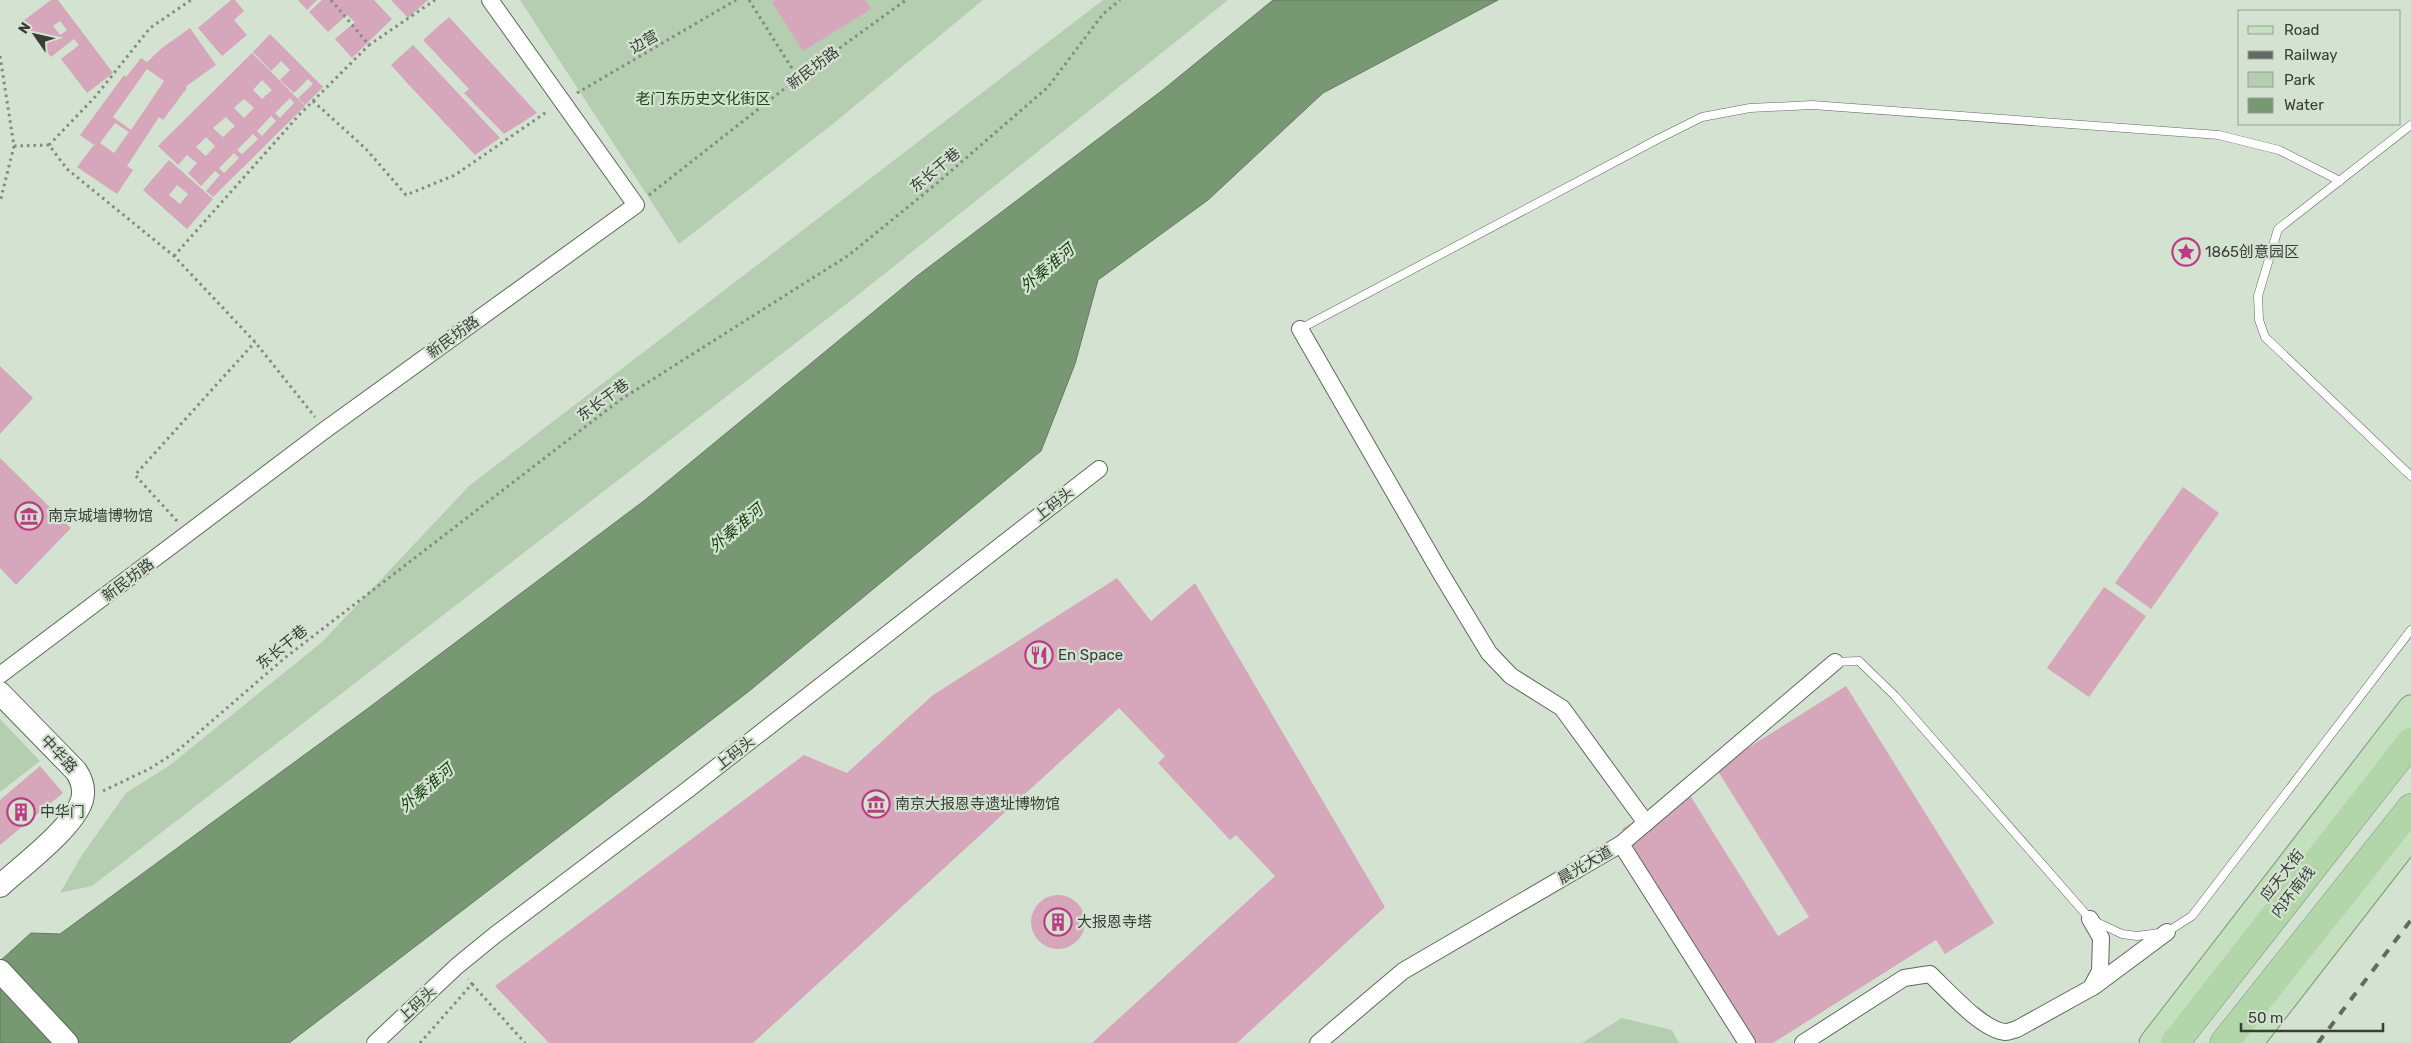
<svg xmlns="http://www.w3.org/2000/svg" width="2411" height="1043" viewBox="0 0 2411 1043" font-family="Rubik,'Noto Sans SC',sans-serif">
	<rect width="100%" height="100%" fill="#d4e3d1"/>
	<g fill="#b5cdb0">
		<polygon points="520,0 983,0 834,123 679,244"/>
		<polygon points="1103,0 1228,0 849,302 92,886 60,893 82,855 126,793 170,765 322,642 469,486"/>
		<polygon points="0,719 40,761 0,792"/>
		<polygon points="1622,1018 1672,1030 1679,1043 1582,1043"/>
	</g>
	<polygon fill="#789773" stroke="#657c61" points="1273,0 1498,0 1323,93 1208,200 1098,280 1075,364 1041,451 748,692 289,1043 0,1043 0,961 31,933 60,934 367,709 645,500 917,276 1164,89"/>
	<g fill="#d6a6bb" fill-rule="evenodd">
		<path d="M51,0H58L113,73L87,93L61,59L79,45L74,39L51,57L23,21ZM60,21L67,30L60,35L53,26Z"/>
		<polygon points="231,0 235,0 244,11 234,20 247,35 222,56 198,28"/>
		<polygon points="298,0 317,0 307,10"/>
		<polygon points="322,0 374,0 392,19 352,58 335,39 355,22 347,15 328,32 309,12"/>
		<polygon points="391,0 428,0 408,18"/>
		<polygon points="776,0 865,0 871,9 803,51 772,2"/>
		<polygon points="449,17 537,113 504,134 464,93 469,89 423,40"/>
		<path d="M190,28L216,65L185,87L187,88L163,120L159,117L127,166L133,170L117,194L77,167L94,145L80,135L124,75L126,77L141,58L147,62L162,48ZM147,69L164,81L131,130L113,117ZM115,123L129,132L114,153L100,143Z"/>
		<polygon points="270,34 323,87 305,105 298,98 313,84 308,79 294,93 280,80 290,70 281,61 271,71 253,52"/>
		<polygon points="413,45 456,91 500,138 475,155 408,84 391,65"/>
		<path d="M252,53L305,106L213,197L206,191L220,175L215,171L201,186L188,173L197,163L187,155L178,165L158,146ZM262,80L272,90L262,99L253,90ZM290,98L294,103L280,118L275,113ZM244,99L254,108L244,118L234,108ZM271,116L276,121L262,136L257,131ZM226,117L235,126L223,137L213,128ZM253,134L258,139L242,154L237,150ZM206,137L215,146L206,156L196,147ZM234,153L239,158L224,173L219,168Z"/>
		<path d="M169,160L213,199L187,229L143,190ZM177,185L188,194L180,204L169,195Z"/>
		<polygon points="0,366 33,398 0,434"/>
		<polygon points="0,458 71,528 16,585 0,568"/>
		<polygon points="2183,487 2219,513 2151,609 2115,583"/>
		<polygon points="1117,578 1151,621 1195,583 1385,907 1237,1043 1092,1043 1275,876 1236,835 1230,840 1158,763 1165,756 1119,708 753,1043 549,1043 495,986 804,755 847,773 933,695"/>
		<polygon points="2104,587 2146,616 2089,697 2047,668"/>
		<polygon points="1846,686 1994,923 1945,954 1936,940 1773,1043 1756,1043 1622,829 1686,789 1778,936 1809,917 1716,768"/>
		<polygon points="40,766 63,793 0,845 0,800"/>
		<circle cx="1058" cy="922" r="27"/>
	</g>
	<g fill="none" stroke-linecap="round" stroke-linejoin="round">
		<g stroke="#5d6a5b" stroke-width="9">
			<g id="service">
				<polyline points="2411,125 2278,229 2258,296 2259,320 2265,337 2411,476"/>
				<polyline points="1300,329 1658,139 1702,117 1750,108 1812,105 2219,135 2279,150 2340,181"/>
				<polyline points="1835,662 1859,661 1895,696 2090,919 2122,934 2137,936 2167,932 2192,916 2411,630"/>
			</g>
		</g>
		<g stroke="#5d6a5b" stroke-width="18">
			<g id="minor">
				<polyline points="1300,329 1440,572 1489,653 1511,676 1562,708 1646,823"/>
				<polyline points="0,675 325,430 636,205 490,0"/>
				<polyline points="1621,844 1747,1043"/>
				<polyline points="2093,987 2167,932"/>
				<polyline points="375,1043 457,966 495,935 686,791 1099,469"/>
				<polyline points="1318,1043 1403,971 1621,844 1835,662"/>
				<path d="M1803,1043L1904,978L1930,974C1947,990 1982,1030 2005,1032C2009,1032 2013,1030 2017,1029L2091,988L2100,971L2101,938L2090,919"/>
			</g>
		</g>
		<g stroke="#5d6a5b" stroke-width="24">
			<g id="secondary">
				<path d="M0,693L76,771C82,780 85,789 82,800C74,827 22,866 0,886"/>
				<polyline points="0,971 67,1043"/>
			</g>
		</g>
		<g stroke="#7a9a74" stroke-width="27">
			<g id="primary">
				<polyline points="2152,1043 2411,708"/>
				<polyline points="2250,1043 2411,836"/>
			</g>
		</g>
		<g stroke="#7a9a74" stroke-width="29">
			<g id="trunk">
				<polyline points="2175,1043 2411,742"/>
				<polyline points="2224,1043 2411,808"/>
			</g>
		</g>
		<g stroke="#818b7f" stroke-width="3" stroke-dasharray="2.5 4" stroke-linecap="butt">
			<polyline points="331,0 369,45 435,0"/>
			<polyline points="749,0 798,78"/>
			<polyline points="0,56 14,146 0,202"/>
			<polyline points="577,93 736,0"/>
			<polyline points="313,101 366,149 406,195 455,175 548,111"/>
			<polyline points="49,145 95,97 150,28 191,0"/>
			<polyline points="14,146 49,145 67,169 174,256 255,342 315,417"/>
			<polyline points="649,195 798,78 906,0"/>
			<polyline points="174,256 300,114 369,45"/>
			<polyline points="177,521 135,475 255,342"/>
			<polyline points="103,791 149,769 176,752 286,657 620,400 849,255 936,184 1048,87 1103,14 1120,0"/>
			<polyline points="472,984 525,1043"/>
			<polyline points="420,1043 472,984 468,979"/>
		</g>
		<use href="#service" stroke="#fff" stroke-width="8"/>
		<use href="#minor" stroke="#fff" stroke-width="16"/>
		<use href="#secondary" stroke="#fff" stroke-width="22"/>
		<use href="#primary" stroke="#c5e0bf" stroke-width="25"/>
		<use href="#trunk" stroke="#b2d6aa" stroke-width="28"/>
		<polyline stroke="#626b61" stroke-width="4" stroke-dasharray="9 9" stroke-linecap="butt" points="2318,1043 2411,920"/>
	</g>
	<defs>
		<g id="sight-ring" transform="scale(1.4375)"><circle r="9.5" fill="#d4e3d1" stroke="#bd3b84" stroke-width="1.5"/><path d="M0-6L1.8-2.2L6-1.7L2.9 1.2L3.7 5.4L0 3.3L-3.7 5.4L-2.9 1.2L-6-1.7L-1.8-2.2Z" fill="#bd3b84"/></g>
		<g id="museum-ring" transform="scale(1.4375)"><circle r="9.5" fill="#d4e3d1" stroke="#bd3b84" stroke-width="1.5"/><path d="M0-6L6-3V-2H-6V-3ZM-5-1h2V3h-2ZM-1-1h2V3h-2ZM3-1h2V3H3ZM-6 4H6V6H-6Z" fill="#bd3b84"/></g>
		<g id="restaurant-ring" transform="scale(1.4375)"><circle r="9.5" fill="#d4e3d1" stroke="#bd3b84" stroke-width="1.5"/><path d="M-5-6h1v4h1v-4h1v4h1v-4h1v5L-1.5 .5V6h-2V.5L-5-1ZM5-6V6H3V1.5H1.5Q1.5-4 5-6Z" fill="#bd3b84"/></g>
		<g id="building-ring" transform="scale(1.4375)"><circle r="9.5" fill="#d4e3d1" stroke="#bd3b84" stroke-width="1.5"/><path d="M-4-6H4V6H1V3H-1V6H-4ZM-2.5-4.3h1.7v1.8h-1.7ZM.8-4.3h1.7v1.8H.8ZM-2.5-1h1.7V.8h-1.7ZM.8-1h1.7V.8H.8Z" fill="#bd3b84"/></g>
	</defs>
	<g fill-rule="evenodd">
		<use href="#sight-ring" x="2186" y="252"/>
		<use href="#museum-ring" x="29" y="516"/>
		<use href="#restaurant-ring" x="1039" y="655"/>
		<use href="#museum-ring" x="876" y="804"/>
		<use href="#building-ring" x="21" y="812"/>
		<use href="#building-ring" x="1058" y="922"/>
	</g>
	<g text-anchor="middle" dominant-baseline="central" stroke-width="4.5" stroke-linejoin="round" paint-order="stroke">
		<g font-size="15" fill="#383e37" stroke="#d4e3d1">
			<text transform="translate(644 42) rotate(-30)">边营</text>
			<text transform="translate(813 68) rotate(-37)">新民坊路</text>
			<text transform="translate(935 170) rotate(-40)">东长干巷</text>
			<text transform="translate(453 337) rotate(-36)">新民坊路</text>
			<text transform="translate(603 400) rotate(-36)">东长干巷</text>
			<text transform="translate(1054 504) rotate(-38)">上码头</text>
			<text transform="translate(128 580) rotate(-37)">新民坊路</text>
			<text transform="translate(282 647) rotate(-39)">东长干巷</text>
			<text transform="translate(735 753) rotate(-38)">上码头</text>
			<text transform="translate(59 754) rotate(47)">中华路</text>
			<text transform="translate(1585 865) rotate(-30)">晨光大道</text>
			<text transform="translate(2282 875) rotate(-52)">应天大街</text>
			<text transform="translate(2293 892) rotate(-52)">内环南线</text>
			<text transform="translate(417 1004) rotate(-43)">上码头</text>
		</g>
		<g font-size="15" fill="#1a4613" stroke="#d4e3d1">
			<text x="703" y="99">老门东历史文化街区</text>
		</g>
		<g font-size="15" fill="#383e37" stroke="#d4e3d1" text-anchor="start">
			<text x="2205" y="252">1865创意园区</text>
			<text x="48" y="516">南京城墙博物馆</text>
			<text x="1058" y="655">En Space</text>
			<text x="895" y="804">南京大报恩寺遗址博物馆</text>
			<text x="40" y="812">中华门</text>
			<text x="1077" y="922">大报恩寺塔</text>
		</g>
		<g font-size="16" font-style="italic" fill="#194511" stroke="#d4e3d1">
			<text transform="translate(1047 268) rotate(-40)">外秦淮河</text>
			<text transform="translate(736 528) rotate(-40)">外秦淮河</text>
			<text transform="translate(426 788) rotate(-40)">外秦淮河</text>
		</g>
	</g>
	<rect x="2238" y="10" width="162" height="115" fill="#d4e3d1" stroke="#96a193"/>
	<rect x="2248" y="26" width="25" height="8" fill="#c5e0bf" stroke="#96a193"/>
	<text x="2284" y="35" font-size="15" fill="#383e37">Road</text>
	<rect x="2248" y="51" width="25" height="8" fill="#626b61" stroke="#96a193"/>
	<text x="2284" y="60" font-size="15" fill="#383e37">Railway</text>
	<rect x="2248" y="72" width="25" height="15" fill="#b5cdb0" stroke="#96a193"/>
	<text x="2284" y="85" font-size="15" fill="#383e37">Park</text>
	<rect x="2248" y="98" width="25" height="15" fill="#789773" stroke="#96a193"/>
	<text x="2284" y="110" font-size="15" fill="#383e37">Water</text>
	<g transform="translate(35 35) rotate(304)" stroke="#d4e3d1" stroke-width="4" paint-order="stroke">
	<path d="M0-4L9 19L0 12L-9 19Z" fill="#383e37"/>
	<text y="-8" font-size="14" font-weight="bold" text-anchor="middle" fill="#383e37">N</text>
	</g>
	<path d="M2241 1023v8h142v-8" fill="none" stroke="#383e37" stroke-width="2.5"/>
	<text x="2248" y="1023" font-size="15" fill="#383e37" stroke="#d4e3d1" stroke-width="4" paint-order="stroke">50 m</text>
</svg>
